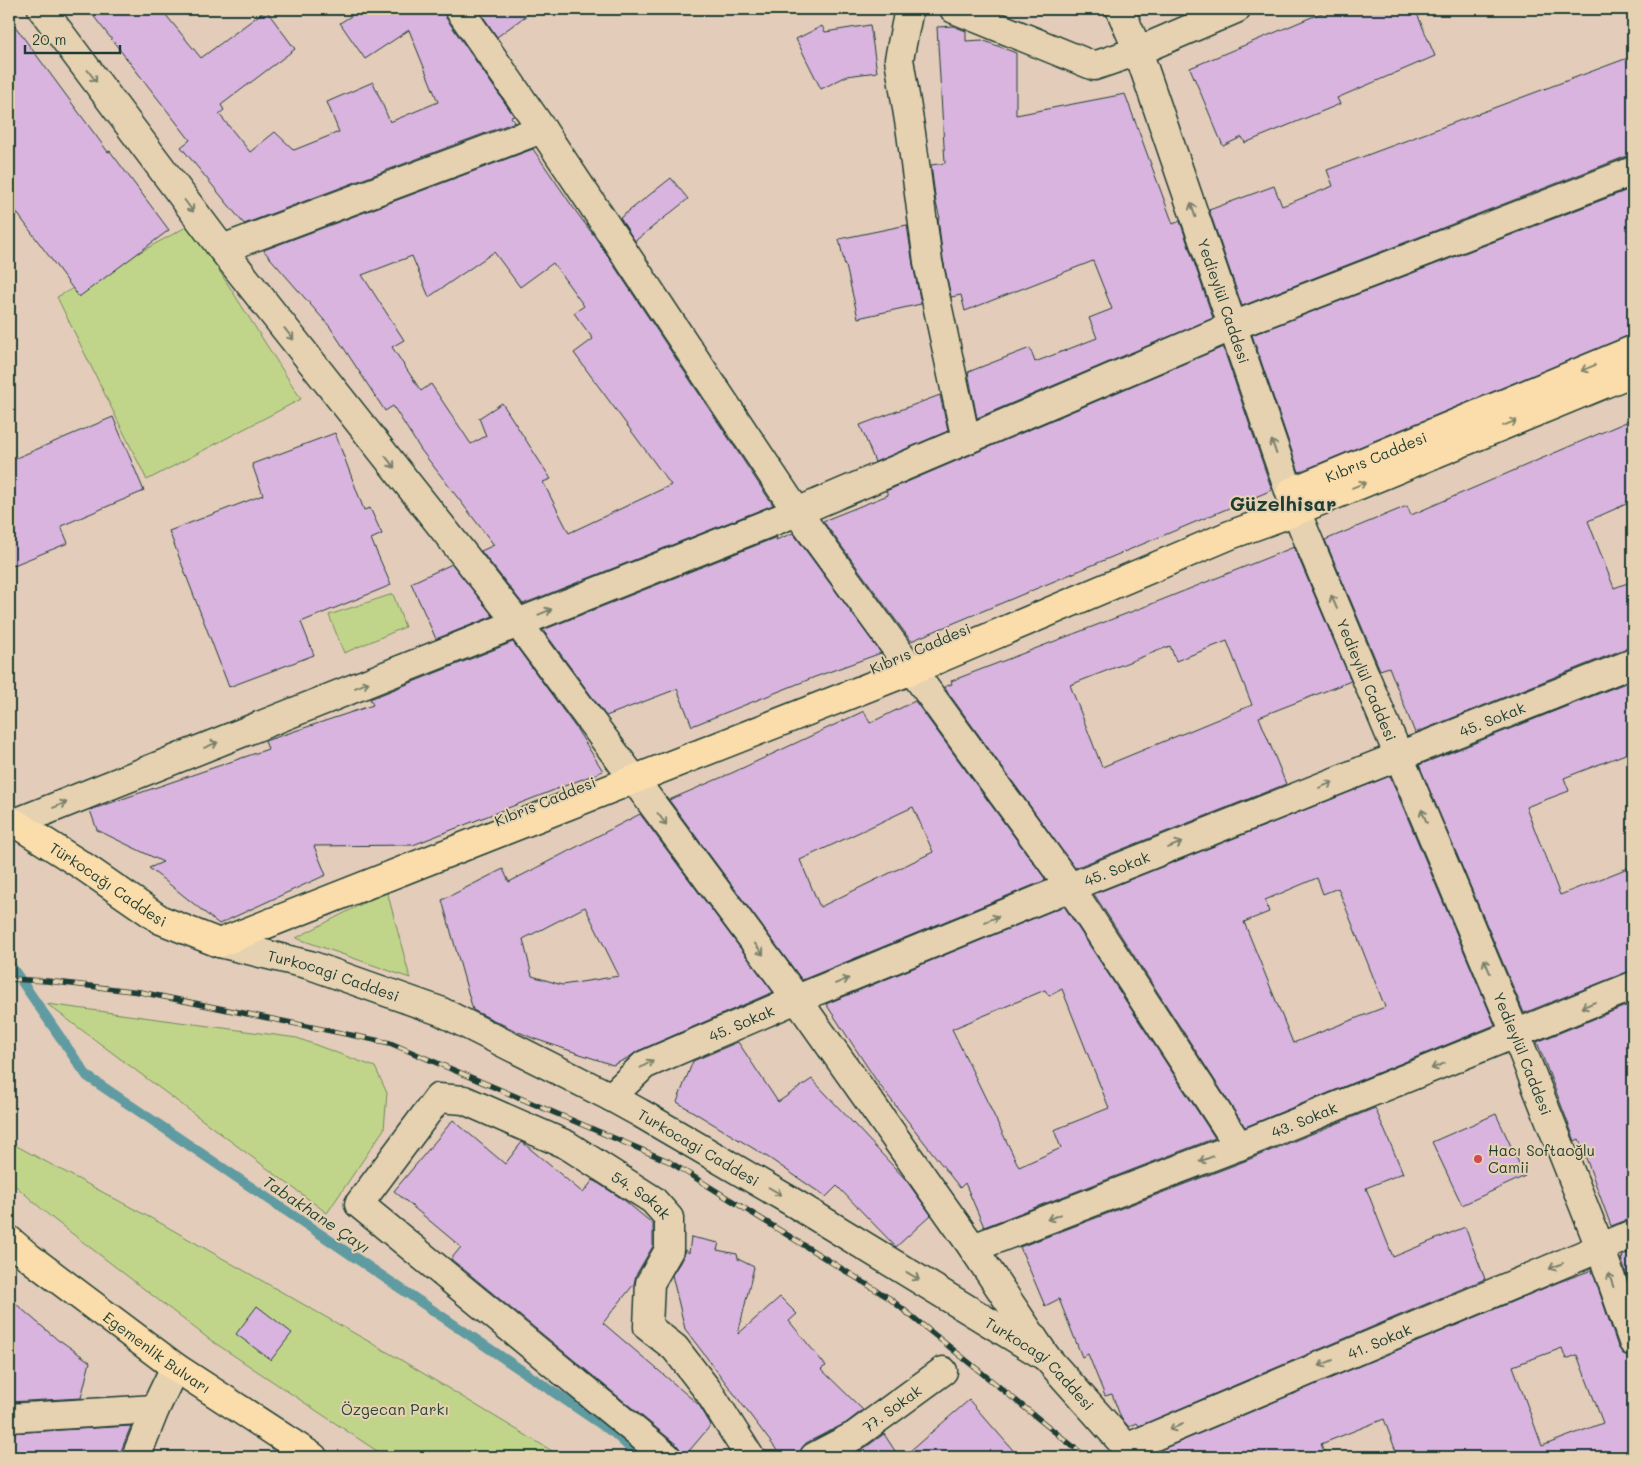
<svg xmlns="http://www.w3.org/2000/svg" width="1642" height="1466" viewBox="0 0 1642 1466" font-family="Mali,sans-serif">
	<rect width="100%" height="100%" fill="#e3ccb9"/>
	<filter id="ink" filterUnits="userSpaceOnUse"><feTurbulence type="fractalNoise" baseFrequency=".02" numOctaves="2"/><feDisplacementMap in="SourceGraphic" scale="10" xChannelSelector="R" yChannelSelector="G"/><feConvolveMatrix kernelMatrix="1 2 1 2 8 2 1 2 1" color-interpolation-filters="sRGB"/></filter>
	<g filter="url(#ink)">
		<g fill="#c1d58a" stroke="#70895f">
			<polygon points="190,225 301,399 147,480 57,297"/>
			<polygon points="393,594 405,627 344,653 329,615"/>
			<polygon points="387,891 410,978 296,938"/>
			<polygon points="47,1004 297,1038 375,1067 387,1093 384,1129 327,1213"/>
			<polygon points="9,1142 162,1224 396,1357 562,1457 386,1457 209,1339 52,1218 9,1180"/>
		</g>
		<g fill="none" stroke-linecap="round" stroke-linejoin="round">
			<polyline stroke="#609ba2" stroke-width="10" points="9,963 87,1076 614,1433 640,1457"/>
		</g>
		<g fill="#d8b4df" stroke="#1f3d34" fill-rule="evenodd">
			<polygon points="88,9 161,9 201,58 266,10 295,49 221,105 224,110 219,114 250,152 275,132 294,150 339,132 327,102 373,82 390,122 438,102 409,30 365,59 340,23 362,9 444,9 446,18 514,116 511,117 515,122 244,224 181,147 190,140"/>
			<polygon points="478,9 535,9 497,37"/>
			<polygon points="1331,9 1415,9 1435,56 1337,98 1340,104 1245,143 1242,137 1223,146 1190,68"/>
			<polygon points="9,18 108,152 110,151 169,230 79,297 9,202"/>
			<polygon points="870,25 877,72 847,76 821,89 796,39 822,26 825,32"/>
			<polygon points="953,26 966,31 966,41 982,40 1016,53 1016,115 1125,94 1173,224 1180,221 1213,318 977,418 968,372 1030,348 1035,362 1097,338 1089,318 1112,309 1093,261 965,311 961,295 951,297 943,259 938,218 940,218 936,203 931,165 945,163 937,27"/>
			<polygon points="1633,56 1633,156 1627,156 1242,306 1209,210 1274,186 1282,206 1333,186 1327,170"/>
			<path d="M533,149L577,213L595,237L773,505L523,604L481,551L494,545L421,450L393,406L385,411L330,327L264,251V250ZM494,252L520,287L553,263L584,306L574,313L593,339L574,353L671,485L569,533L543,482L551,479L502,403L479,418L486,436L471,444L431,384L421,391L392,347L404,340L362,275L412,256L429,297Z"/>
			<polygon points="671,178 688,199 635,241 620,218"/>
			<polygon points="1633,188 1633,335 1627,336 1299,472 1252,335"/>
			<polygon points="907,225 913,265 921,304 858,318 846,266 845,266 839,239"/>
			<polygon points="1223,347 1272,490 911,641 823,521 888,495 886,491"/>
			<polygon points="940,395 948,431 875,462 860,425"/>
			<polygon points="113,417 144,491 61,526 68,543 9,567 9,461"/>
			<polygon points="1633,419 1633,501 1588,521 1614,588 1633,581 1633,648 1627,648 1415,733 1389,667 1380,670 1325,540 1407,506 1411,515"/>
			<polygon points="335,433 364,510 370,508 382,534 371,539 391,585 301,622 314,655 229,687 169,531 263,495 252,464"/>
			<polygon points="793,533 881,653 815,677 692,726 677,689 606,716 543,630 777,537 776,540"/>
			<path d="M1294,547L1351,681L1259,717L1286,784L1075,868L944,687L952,684L951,681L1149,605ZM1227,641L1252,705L1102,767L1070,685L1170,646L1176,661Z"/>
			<polygon points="452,564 493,616 436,639 411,583"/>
			<polygon points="513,642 576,728 603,771 413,845 314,846 326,875 297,888 219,924 149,868 163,862 97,830 90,810 268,749 265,741 373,705 370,699"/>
			<polygon points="1633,680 1633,751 1564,778 1569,791 1526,807 1560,895 1633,866 1633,971 1627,972 1524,1013 1419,765"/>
			<path d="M915,701L1046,880L802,980L669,800L734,772L864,711L870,723ZM913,807L933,852L820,907L800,860Z"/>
			<path d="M1390,776L1495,1025L1245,1127L1094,894ZM1317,878L1323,894L1338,888L1385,1007L1293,1043L1244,922L1269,912L1265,900Z"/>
			<path d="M640,814L773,992L638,1051L628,1058L613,1065L535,1039L514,1030L473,1010L442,900L503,869L509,882ZM585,907L619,976L562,985L532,976L523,939Z"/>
			<path d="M1064,906L1215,1138L984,1227L965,1183L960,1188L878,1083L826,1004ZM1062,989L1109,1108L1054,1130L1061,1148L1019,1167L952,1029L1045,990L1049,996Z"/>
			<polygon points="1633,1003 1633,1219 1627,1220 1611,1226 1579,1139 1575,1141 1537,1042"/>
			<polygon points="738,1042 778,1102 812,1079 906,1180 931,1215 896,1247 837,1186 826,1197 769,1158 677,1102 693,1061"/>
			<polygon points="1375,1108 1403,1173 1366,1188 1393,1257 1465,1227 1485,1279 1139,1426 1137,1423 1129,1427 1121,1418 1112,1394 1105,1396 1088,1354 1082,1357 1059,1299 1045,1306 1020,1247 1245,1161"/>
			<polygon points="1496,1114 1525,1176 1462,1205 1432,1142"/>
			<polygon points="453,1120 505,1164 522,1142 583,1193 593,1180 624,1200 653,1224 653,1246 636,1275 634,1284 603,1323 699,1405 711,1425 684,1457 682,1457 681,1451 677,1445 451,1259 461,1247 394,1191"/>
			<polygon points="691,1237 719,1243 717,1250 737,1254 738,1259 754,1267 738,1334 780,1297 797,1314 789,1321 826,1366 821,1369 863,1410 846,1423 806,1443 801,1449 799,1457 782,1457 685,1329 672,1275 683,1258 685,1250 689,1253"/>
			<polygon points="1633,1251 1633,1295 1621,1258 1623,1258 1622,1256"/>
			<path d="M1592,1270L1618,1347L1623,1354L1633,1357V1457H1398L1384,1419L1321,1444L1326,1457H1163L1158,1451L1559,1282ZM1562,1348L1566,1359L1577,1355L1603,1423L1542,1446L1513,1366Z"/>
			<polygon points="9,1298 59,1341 61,1341 90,1362 81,1398 9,1402"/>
			<polygon points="257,1306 292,1333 271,1360 236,1334"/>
			<polygon points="969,1400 1019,1457 903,1457"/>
			<polygon points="131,1426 121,1451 121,1457 9,1457 9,1433"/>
			<polygon points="884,1434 899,1457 847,1457 863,1449"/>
		</g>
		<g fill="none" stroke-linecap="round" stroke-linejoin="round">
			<g stroke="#1f3d34" stroke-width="31">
				<g id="minor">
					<polyline points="42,9 222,249 518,623 797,999 973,1248 1046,1357"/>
					<polyline points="459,9 542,129 797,512 1070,887 1239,1146"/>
					<polyline points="909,9 899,59 911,133 928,262 966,440"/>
					<polyline points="954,9 1094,66 1138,51 1236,9"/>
					<path id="s1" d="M1120,9L1138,51L1296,511L1516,1035L1600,1247L1633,1342"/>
					<polyline points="222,249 542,129"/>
					<polyline points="15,823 797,512 1233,326 1633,171"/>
					<path id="s2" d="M219,943L310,965L440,1011L611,1097L640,1113L789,1200L1046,1357L1135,1457"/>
					<path id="s3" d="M611,1097L644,1065L797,999L1070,887L1633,663"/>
					<path id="s4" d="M973,1248L1239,1146L1633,986"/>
					<polyline points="9,1418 155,1409"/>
					<path id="s5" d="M1126,1448L1633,1234"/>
					<polyline points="136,1457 155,1409 175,1367"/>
					<path id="s6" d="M667,1457L359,1204L438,1098L464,1100L567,1145L653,1200L669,1218V1250L650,1283L648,1327L675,1348L709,1392L750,1457"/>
					<path id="s7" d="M814,1457L854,1436L943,1371"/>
				</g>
			</g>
			<g stroke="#1f3d34" stroke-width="31">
				<g id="major">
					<path id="s8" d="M1291,492L1633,350"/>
					<path id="s9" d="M9,825L15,823L83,866L161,920L219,943L912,670L1230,535L1296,511L1633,372"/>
					<path id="s10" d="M9,1240L30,1258L175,1367L313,1457"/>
				</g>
			</g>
			<use href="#minor" stroke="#e6d2b0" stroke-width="28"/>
			<use href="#major" stroke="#faddab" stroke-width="28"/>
			<g stroke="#1f3d34" stroke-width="5.5">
				<polyline id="rail" points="9,979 47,981 140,992 390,1043 668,1161 889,1298 1086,1457"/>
			</g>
			<use href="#rail" stroke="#e6d2b0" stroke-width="4" stroke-dasharray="11" stroke-linecap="butt"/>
		</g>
		<defs><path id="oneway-shaft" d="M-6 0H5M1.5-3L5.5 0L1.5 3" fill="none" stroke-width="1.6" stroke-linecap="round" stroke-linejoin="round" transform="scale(1.25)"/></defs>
		<g stroke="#79806c">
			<use href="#oneway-shaft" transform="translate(92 76) rotate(53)"/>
			<use href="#oneway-shaft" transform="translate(189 206) rotate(53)"/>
			<use href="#oneway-shaft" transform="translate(1193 210) rotate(-109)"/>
			<use href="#oneway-shaft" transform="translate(289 334) rotate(52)"/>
			<use href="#oneway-shaft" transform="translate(1274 447) rotate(-109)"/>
			<use href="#oneway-shaft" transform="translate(390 462) rotate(52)"/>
			<use href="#oneway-shaft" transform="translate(1334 602) rotate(-113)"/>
			<use href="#oneway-shaft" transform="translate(545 612) rotate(-22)"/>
			<use href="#oneway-shaft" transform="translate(362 685) rotate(-22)"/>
			<use href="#oneway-shaft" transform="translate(211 745) rotate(-22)"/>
			<use href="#oneway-shaft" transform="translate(1326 785) rotate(-22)"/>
			<use href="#oneway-shaft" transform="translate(60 805) rotate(-22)"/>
			<use href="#oneway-shaft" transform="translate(1424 816) rotate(-113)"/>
			<use href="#oneway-shaft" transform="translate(662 819) rotate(53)"/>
			<use href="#oneway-shaft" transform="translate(1175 845) rotate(-22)"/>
			<use href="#oneway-shaft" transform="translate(992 919) rotate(-22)"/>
			<use href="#oneway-shaft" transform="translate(759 949) rotate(53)"/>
			<use href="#oneway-shaft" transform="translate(1487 966) rotate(-113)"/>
			<use href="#oneway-shaft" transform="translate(842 981) rotate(-22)"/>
			<use href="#oneway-shaft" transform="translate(1588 1005) rotate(157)"/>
			<use href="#oneway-shaft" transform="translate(647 1064) rotate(-30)"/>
			<use href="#oneway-shaft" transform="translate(1438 1066) rotate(158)"/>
			<use href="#oneway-shaft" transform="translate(1206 1159) rotate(159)"/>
			<use href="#oneway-shaft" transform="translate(775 1191) rotate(30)"/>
			<use href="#oneway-shaft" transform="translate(1054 1217) rotate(159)"/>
			<use href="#oneway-shaft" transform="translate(1556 1266) rotate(157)"/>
			<use href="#oneway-shaft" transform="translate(913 1276) rotate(31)"/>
			<use href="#oneway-shaft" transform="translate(1611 1280) rotate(-109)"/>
			<use href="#oneway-shaft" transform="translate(1326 1363) rotate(157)"/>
			<use href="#oneway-shaft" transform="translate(1176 1427) rotate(157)"/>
		</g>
		<g stroke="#82856a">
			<use href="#oneway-shaft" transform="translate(1588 368) rotate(157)"/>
			<use href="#oneway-shaft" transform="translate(1510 423) rotate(-22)"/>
			<use href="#oneway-shaft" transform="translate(1359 485) rotate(-22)"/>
		</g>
	</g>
	<circle fill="#d1495b" stroke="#e6d2b0" stroke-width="2" cx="1478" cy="1159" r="5"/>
	<g text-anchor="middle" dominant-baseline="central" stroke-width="4" stroke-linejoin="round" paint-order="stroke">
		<g font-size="15" fill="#1f3d34" stroke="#e6d2b0">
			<text stroke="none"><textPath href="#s1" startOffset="310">Yedieylül Caddesi</textPath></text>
			<text stroke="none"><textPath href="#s8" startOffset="92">Kıbrıs Caddesi</textPath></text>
			<text transform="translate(920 648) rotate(-23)">Kıbrıs Caddesi</text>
			<text stroke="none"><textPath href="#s1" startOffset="715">Yedieylül Caddesi</textPath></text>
			<text stroke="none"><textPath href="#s3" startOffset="962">45. Sokak</textPath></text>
			<text transform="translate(545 801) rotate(-22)">Kıbrıs Caddesi</text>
			<text stroke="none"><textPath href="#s3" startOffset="558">45. Sokak</textPath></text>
			<text stroke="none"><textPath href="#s9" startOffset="118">Türkocağı Caddesi</textPath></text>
			<text stroke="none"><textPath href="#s2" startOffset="119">Turkocagi Caddesi</textPath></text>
			<text stroke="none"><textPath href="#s3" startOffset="152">45. Sokak</textPath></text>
			<text stroke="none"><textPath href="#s1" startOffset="1120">Yedieylül Caddesi</textPath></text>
			<text stroke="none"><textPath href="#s4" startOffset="355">43. Sokak</textPath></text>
			<text stroke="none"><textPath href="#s2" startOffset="524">Turkocagi Caddesi</textPath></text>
			<text stroke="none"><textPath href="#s6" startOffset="759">54. Sokak</textPath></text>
			<text stroke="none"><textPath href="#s5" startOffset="275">41. Sokak</textPath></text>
			<text stroke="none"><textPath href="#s10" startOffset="186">Egemenlik Bulvarı</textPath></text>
			<text stroke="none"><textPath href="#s2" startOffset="929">Turkocagi Caddesi</textPath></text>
			<text stroke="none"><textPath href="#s7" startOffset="92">77. Sokak</textPath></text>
		</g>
		<g font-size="15" fill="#1f3d34" stroke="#e6d2b0" text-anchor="start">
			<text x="1488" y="1150">Hacı Softaoğlu<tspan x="1488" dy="17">Camii</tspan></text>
		</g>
		<g font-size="15" fill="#274538" stroke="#e6d2b0">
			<text x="395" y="1409">Özgecan Parkı</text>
		</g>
		<g font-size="16" font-style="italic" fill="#24453d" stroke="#e6d2b0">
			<text transform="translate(317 1214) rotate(34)">Tabakhane Çayı</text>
		</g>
		<g font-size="20" font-weight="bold" fill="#1f3d34" stroke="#e6d2b0">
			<text x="1283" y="503">Güzelhisar</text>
		</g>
	</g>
	<rect width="1642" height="1466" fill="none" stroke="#e6d2b0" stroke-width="30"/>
	<rect x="15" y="15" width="1612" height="1436" fill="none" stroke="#1f3d34" stroke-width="2" filter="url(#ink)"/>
	<path d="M25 45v8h95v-8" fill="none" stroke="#1f3d34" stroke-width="2.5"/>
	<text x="32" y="45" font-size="15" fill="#1f3d34" stroke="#e6d2b0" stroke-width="4" paint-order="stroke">20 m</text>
</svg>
